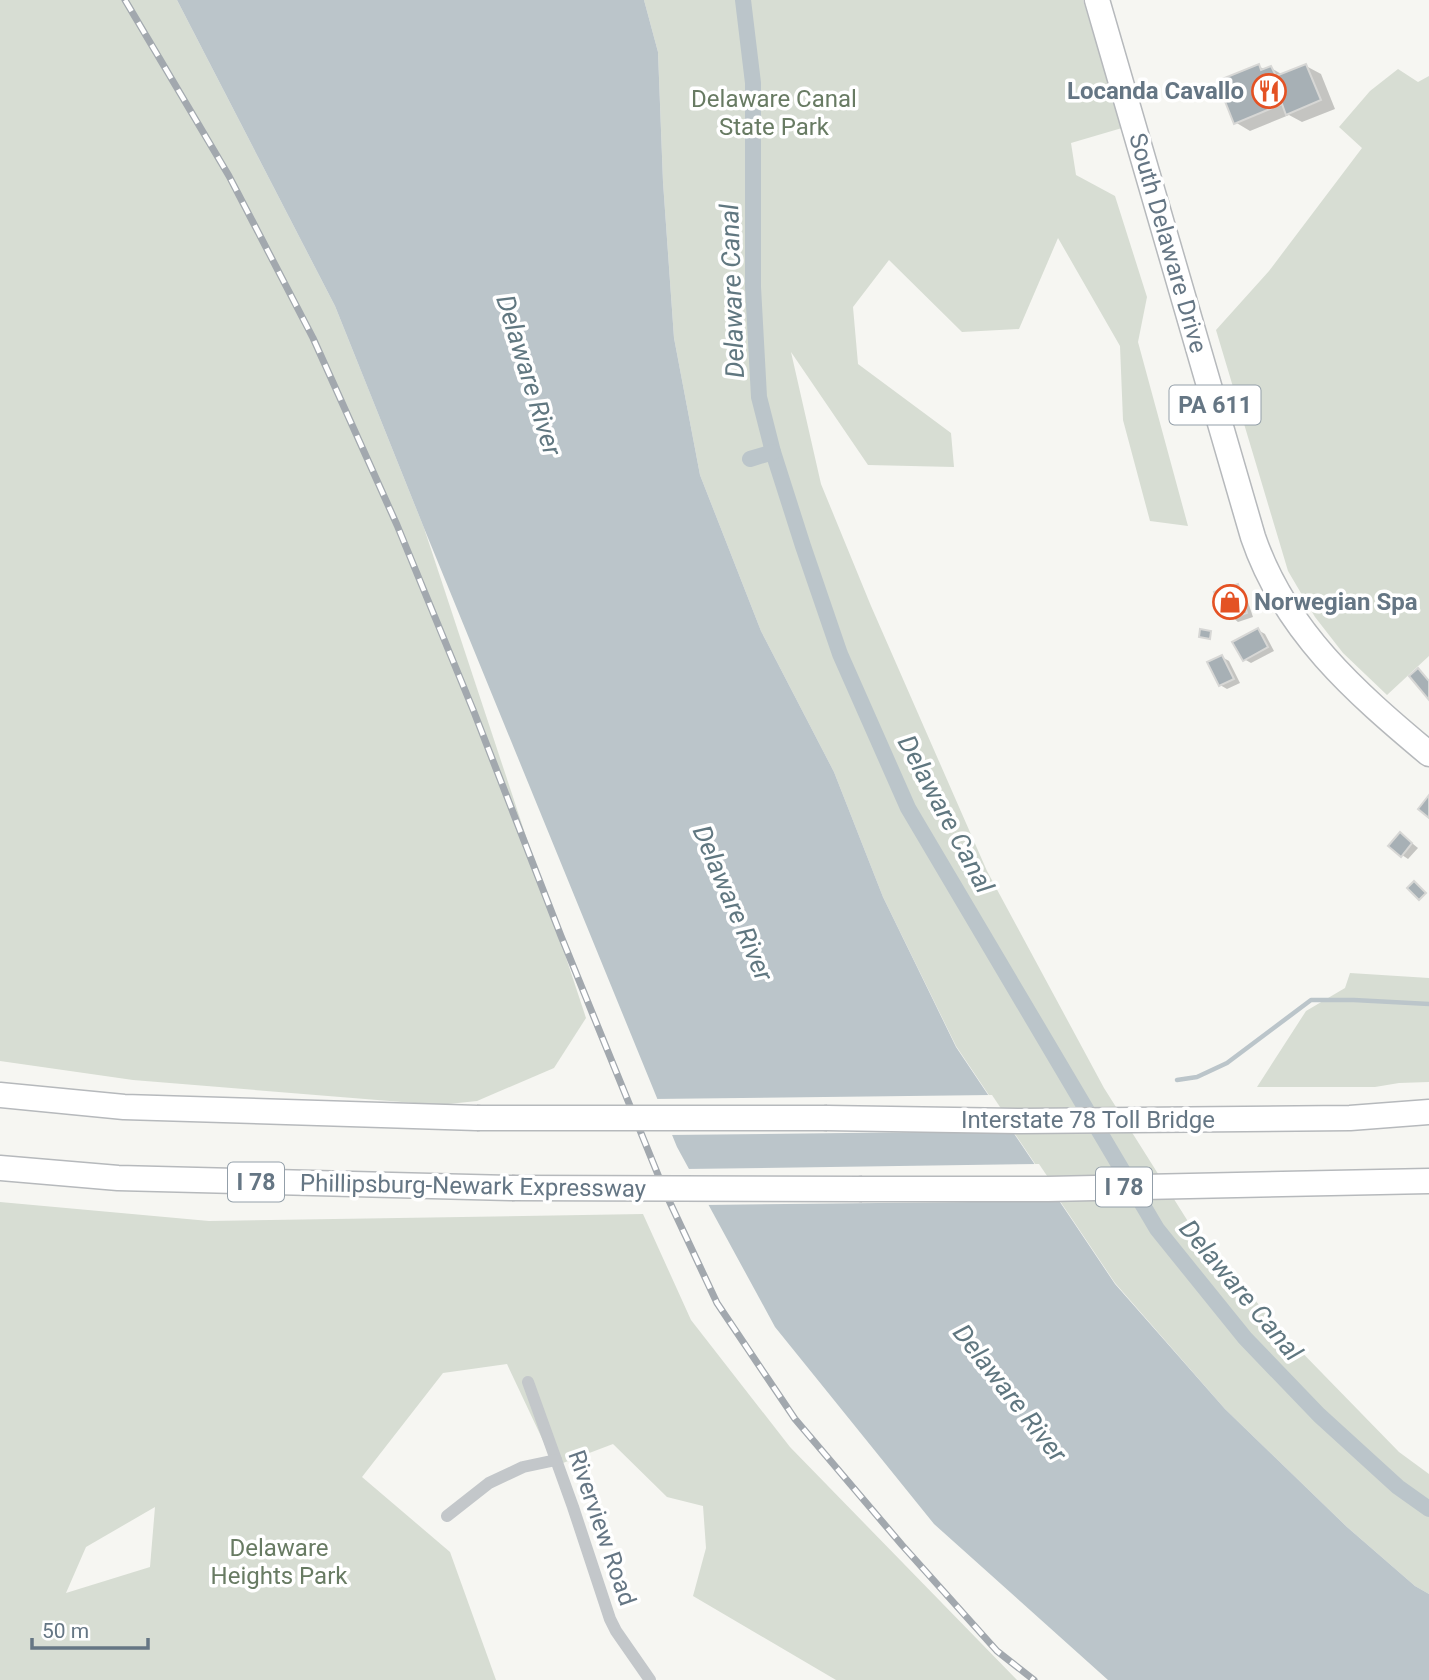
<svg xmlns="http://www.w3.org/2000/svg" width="1429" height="1680" viewBox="0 0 1429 1680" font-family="Roboto,sans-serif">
	<rect width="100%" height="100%" fill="#f6f6f2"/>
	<g fill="#d7ddd3" fill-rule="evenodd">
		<polygon points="0,0 177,0 335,306 424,528 586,1018 554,1068 477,1101 439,1105 133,1080 0,1061"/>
		<polygon points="644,0 1083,0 1122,128 1071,143 1076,175 1115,196 1147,297 1138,342 1188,526 1150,521 1123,420 1120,346 1058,238 1019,329 962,332 889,260 853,307 858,364 951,433 954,467 868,465 791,352 821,484 871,606 987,871 1104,1088 1189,1223 1284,1334 1399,1452 1429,1474 1429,1594 1415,1586 1347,1527 1225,1409 1115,1283 956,1046 883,897 834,772 761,631 700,475 674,338 663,182 658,52"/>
		<polygon points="1398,69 1418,82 1429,76 1429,656 1387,695 1343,653 1315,617 1288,571 1216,330 1269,271 1362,148 1339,127 1370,91"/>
		<polygon points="1350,973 1429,978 1429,1082 1399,1083 1375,1087 1257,1087 1306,1011 1345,988"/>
		<path d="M0,1202L209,1221L643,1214L691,1320L790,1447L1017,1680H836L693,1596L706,1548L703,1506L667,1497L613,1444L555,1466L507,1364L443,1373L362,1477L450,1552L496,1680H0ZM155,1507L150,1567L66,1593L86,1547Z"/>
	</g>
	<polygon fill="#bbc5ca" points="177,0 644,0 658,52 663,182 674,338 700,475 761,631 834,772 883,897 956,1047 1115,1284 1225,1409 1347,1527 1415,1586 1429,1594 1429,1680 1108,1680 934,1524 775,1327 677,1147 424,528 335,306"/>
	<g fill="#f6f6f2">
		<polygon points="992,1095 1016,1131 668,1135 653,1099"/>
		<polygon points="1039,1164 1064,1201 704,1205 685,1169"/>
	</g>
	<g fill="#0003">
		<polygon points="1258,66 1266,70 1271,68 1283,75 1306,66 1321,74 1335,109 1302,122 1289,115 1250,131 1235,122"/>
		<polygon points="1237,586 1244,590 1253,617 1238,622 1231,616 1222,613"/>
		<polygon points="1258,630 1265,634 1274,651 1251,663 1244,659"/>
		<polygon points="1222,657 1229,661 1240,683 1227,689 1220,685"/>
		<polygon points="1407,839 1418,848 1408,859 1402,855"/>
	</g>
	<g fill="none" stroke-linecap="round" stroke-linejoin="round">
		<polyline stroke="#bbc5ca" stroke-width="4.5" points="1177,1080 1197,1077 1227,1063 1311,1000 1354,1000 1429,1004"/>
		<g stroke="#bbc5ca" stroke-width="16">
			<polyline points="743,0 753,83 753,287 759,397 773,452 803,546 840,654 908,808 1157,1229 1245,1338 1319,1415 1398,1487 1429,1509"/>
			<polyline points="750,459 773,452"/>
		</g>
	</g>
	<g fill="#a7b0b5" stroke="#d7d7d5" stroke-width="2">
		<polygon points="1259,64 1261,70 1271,66 1276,76 1306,64 1321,100 1286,115 1282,104 1234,124 1217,81"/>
		<polygon points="1238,584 1247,613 1230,619 1228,612 1221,614 1214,592"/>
		<polygon points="1258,628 1268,647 1243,661 1232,642"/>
		<polygon points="1200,629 1211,631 1210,639 1199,637"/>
		<polygon points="1222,655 1234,679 1219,686 1207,662"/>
		<polygon points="1418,668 1429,681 1429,700 1409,676"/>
		<polygon points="1429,795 1429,818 1418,809"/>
		<polygon points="1400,832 1412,843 1401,857 1388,846"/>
		<polygon points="1414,881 1426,893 1419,900 1407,888"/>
	</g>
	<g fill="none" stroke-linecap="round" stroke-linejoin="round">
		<g stroke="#b6b9bc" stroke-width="27">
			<g id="highway">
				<path d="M1097,0L1253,537C1285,631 1355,692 1429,754"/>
				<polyline points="0,1095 124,1107 477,1118"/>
				<polyline points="827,1118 1022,1121 1350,1118 1429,1112"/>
				<polyline points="0,1168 118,1178 512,1188"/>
				<polyline points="862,1189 1048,1189 1429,1181"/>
			</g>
		</g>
		<g stroke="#c3c7ca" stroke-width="12">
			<polyline points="528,1382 573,1507 610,1619 616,1631 650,1680"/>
			<polyline points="447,1516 489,1483 523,1467 556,1460"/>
		</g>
		<use href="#highway" stroke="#fff" stroke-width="24"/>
		<g stroke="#a2a8ae" stroke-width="7">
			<polyline id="rail" points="125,0 229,176 313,338 397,525 474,712 561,936 665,1192 717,1303 795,1419 902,1545 997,1651 1034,1680"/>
		</g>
		<use href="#rail" stroke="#fff" stroke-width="4.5" stroke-dasharray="13" stroke-linecap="butt"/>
		<g stroke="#b6b9bc" stroke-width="27" stroke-linecap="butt">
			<g id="highway-bridge">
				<polyline points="477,1118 827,1118"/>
				<polyline points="512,1188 862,1189"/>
			</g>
		</g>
		<use href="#highway-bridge" stroke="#fff" stroke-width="24"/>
	</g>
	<defs>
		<g id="restaurant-ring" transform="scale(1.75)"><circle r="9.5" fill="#fff" stroke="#e45224" stroke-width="1.5"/><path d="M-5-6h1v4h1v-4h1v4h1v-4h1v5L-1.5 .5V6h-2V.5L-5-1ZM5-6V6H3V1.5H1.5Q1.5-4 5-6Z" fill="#e45224"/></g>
		<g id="shop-ring" transform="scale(1.75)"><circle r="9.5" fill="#fff" stroke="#e45224" stroke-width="1.5"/><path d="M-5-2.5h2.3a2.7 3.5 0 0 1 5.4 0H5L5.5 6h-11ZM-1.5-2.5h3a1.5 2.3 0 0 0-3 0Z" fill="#e45224"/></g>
	</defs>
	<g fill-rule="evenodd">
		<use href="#restaurant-ring" x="1269" y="91"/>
		<use href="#shop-ring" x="1230" y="602"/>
	</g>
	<g text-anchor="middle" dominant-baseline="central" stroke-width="7" stroke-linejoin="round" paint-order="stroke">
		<g fill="#fff" stroke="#939fa9" stroke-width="2">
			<rect x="1169.5" y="385.5" width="91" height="39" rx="5"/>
			<rect x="228" y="1162.5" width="56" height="39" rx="5"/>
			<rect x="1096" y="1167.5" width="56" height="39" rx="5"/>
		</g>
		<g font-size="23" font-weight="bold" fill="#657684">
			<text x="1215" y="405">PA 611</text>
			<text x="256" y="1182">I 78</text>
			<text x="1124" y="1187">I 78</text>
		</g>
		<g font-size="24" font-weight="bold" fill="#657684" stroke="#fff" text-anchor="end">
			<text x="1244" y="91">Locanda Cavallo</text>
			<text x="1254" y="602" text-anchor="start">Norwegian Spa</text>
		</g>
		<g font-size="24" fill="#687b63" stroke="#fff">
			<text x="774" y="99">Delaware Canal<tspan x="774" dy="28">State Park</tspan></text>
			<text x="279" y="1548">Delaware<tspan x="279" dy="28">Heights Park</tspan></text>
		</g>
		<g font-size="24" fill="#657684" stroke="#fff">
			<text transform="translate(1168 243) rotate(74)">South Delaware Drive</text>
			<text x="1088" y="1120">Interstate 78 Toll Bridge</text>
			<text transform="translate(473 1186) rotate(1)">Phillipsburg-Newark Expressway</text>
			<text transform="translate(602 1528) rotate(71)">Riverview Road</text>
		</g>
		<g font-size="26" font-style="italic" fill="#607780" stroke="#fff">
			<text transform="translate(732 291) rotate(-92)">Delaware Canal</text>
			<text transform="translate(529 375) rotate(73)">Delaware River</text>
			<text transform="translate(946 814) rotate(62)">Delaware Canal</text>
			<text transform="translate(733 903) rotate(67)">Delaware River</text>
			<text transform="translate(1241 1290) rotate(50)">Delaware Canal</text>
			<text transform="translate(1010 1393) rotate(52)">Delaware River</text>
		</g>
	</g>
	<path d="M32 1638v10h116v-10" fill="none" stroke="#657684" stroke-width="3.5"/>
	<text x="42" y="1638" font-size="21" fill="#657684" stroke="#ffffff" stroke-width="5" paint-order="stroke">50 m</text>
</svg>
